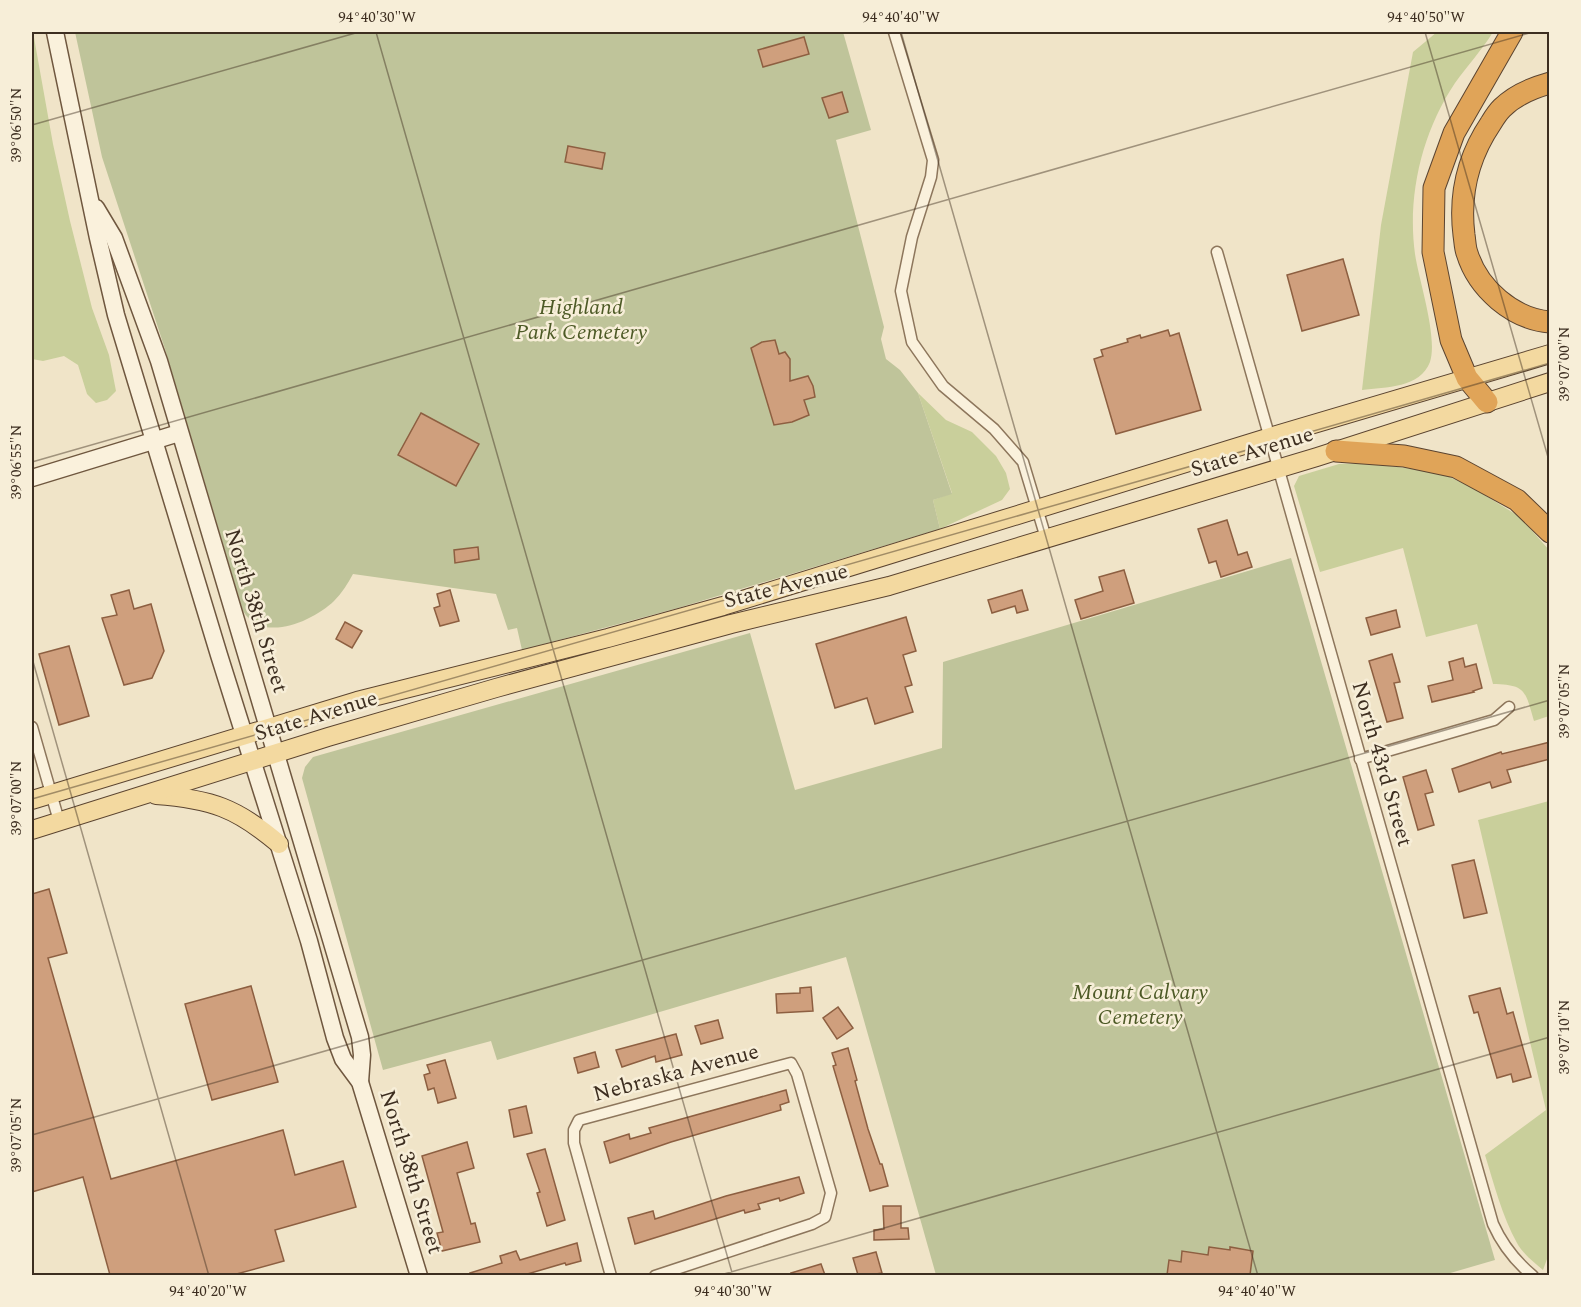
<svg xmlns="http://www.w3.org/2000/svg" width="1581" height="1307" viewBox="0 0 1581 1307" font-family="Spectral,serif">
	<rect width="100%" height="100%" fill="#f0e4c8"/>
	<g fill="#c9cf9b">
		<polygon points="32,32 33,32 53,144 70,221 92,308 109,355 116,391 107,400 96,403 87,394 78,365 64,356 43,361 32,359"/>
		<path d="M1437,32H1493C1482,50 1467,66 1455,83C1422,132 1407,196 1415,254C1419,281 1438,337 1430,362C1420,388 1386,387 1362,390L1381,225L1413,52Z"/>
		<polygon points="918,393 946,420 972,432 996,456 1006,473 1010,489 1002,500 940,529 933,500 952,493"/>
		<path d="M1369,463L1441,473L1475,489L1520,517L1549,550V716L1534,721C1525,690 1526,685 1493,684L1477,624L1426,637L1403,548L1320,572L1294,486L1299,476L1339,464Z"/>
		<path d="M1549,801L1550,1251L1543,1270C1534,1262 1523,1254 1517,1243C1502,1216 1494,1184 1485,1155L1546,1110L1478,820Z"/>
	</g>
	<g fill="#bfc49a">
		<path d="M75,32H843L871,130L836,140L884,327L881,339L886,359L900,370L918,393L952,494L933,500L940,529L678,608L522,650L517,628L508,630L496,594L353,574C348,583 342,593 334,601C313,621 263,644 243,611L165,349L102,157Z"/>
		<polygon points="1291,558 1495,1260 1440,1276 936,1275 846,957 497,1060 491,1041 383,1070 302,778 305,767 313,757 750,633 795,790 942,748 943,662"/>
	</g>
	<g fill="#cf9f7d" stroke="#8d5f41" stroke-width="1.5">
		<polygon points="804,37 809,54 763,67 758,50"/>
		<polygon points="842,92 848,112 829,118 822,98"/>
		<polygon points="568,146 605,153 602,169 565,162"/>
		<polygon points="1343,259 1359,315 1302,331 1287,275"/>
		<polygon points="1168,330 1170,336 1179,333 1201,410 1116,434 1094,359 1103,356 1101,350 1128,342 1127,339 1140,335 1141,338"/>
		<polygon points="775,340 779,354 785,352 790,359 790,381 808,376 813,386 815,397 804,400 809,415 792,422 774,425 751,348 762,342"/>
		<polygon points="421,413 479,444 456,486 398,455"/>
		<polygon points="1227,520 1238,555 1247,552 1252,567 1221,577 1216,561 1209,563 1198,529"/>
		<polygon points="478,547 479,559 455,563 454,550"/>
		<polygon points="1124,570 1134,603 1081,619 1075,600 1103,591 1099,577"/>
		<polygon points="129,590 134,609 151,604 164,651 152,678 124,685 102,618 117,615 111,595"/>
		<polygon points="450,590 459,621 440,626 434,608 440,606 437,594"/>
		<polygon points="1022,590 1028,610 1017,613 1015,606 992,613 988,600"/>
		<polygon points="1396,610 1400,627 1371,635 1366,618"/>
		<polygon points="906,617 916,651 903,655 912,685 905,687 913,712 875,724 867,698 835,708 816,644"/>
		<polygon points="345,622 362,631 352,648 336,639"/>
		<polygon points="69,646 89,716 59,725 39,654"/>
		<polygon points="1392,654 1400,682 1394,683 1403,718 1387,722 1369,661"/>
		<polygon points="1463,658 1465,667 1476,664 1482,688 1473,691 1474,692 1432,702 1428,686 1453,680 1449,662"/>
		<polygon points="1550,742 1550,759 1507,770 1511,782 1492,788 1490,782 1459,792 1452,769 1501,752 1502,754"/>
		<polygon points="1426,770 1433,792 1425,794 1434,825 1418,830 1403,777"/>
		<polygon points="1474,860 1487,913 1464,918 1452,865"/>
		<polygon points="49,889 67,953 48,958 111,1179 283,1130 295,1175 343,1161 356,1207 275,1230 284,1261 233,1275 110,1275 83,1177 32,1192 32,894"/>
		<polygon points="251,986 278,1082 212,1100 185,1004"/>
		<polygon points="811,987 813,1011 777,1013 776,994 800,993 800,988"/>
		<polygon points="1500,988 1507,1014 1513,1012 1531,1077 1513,1082 1511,1074 1497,1078 1478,1012 1474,1013 1469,996"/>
		<polygon points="838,1007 853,1028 837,1039 823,1018"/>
		<polygon points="718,1020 723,1038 701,1044 695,1026"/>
		<polygon points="676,1034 682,1055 656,1062 655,1056 622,1067 616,1050"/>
		<polygon points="848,1048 857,1080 855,1081 868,1129 880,1164 882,1164 888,1186 870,1191 833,1066 836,1065 832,1053"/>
		<polygon points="595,1052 599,1067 578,1073 574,1058"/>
		<polygon points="445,1060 456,1098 438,1103 434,1088 428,1090 424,1075 430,1073 427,1065"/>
		<polygon points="786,1090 789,1102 780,1105 781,1110 671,1142 610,1163 604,1142 629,1134 630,1139 651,1133 649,1128"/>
		<polygon points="526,1106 532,1133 514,1137 509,1110"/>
		<polygon points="467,1142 474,1168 457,1173 471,1224 475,1223 480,1242 442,1251 437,1233 443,1232 422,1156"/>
		<polygon points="545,1149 565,1220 547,1226 537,1193 540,1192 527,1154"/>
		<polygon points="799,1177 804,1193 780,1201 779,1198 758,1204 760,1209 745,1213 744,1210 635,1244 628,1218 653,1211 655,1219 726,1196"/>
		<polygon points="883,1206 901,1206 901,1228 908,1228 909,1239 874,1240 874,1230 884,1229"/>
		<polygon points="577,1243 581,1261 566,1265 565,1263 524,1275 471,1275 470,1273 502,1263 500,1256 516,1251 520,1260"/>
		<polygon points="1209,1247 1230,1250 1230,1247 1253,1251 1250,1275 1167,1275 1169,1260 1181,1262 1182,1251 1208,1255"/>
		<polygon points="876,1252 882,1273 870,1275 858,1275 853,1258"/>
		<polygon points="821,1264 825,1275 792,1275 791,1273"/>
	</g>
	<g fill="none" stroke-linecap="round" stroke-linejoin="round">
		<g stroke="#8d765c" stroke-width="13">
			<g id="minor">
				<polyline points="894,32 933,160 931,177 912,237 901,291 912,342 943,386 994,429 1023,462 1046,538"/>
				<path d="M1217,252L1493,1224C1502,1244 1515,1261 1533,1276"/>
				<polyline points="32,727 59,821"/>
				<polyline points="1360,759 1494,720 1509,707"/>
				<polyline points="611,1276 574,1143 574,1130 579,1120 791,1063 797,1074 831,1193 825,1217 812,1224 655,1276"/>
			</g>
		</g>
		<g stroke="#6f573f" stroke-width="19">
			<g id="secondary">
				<polyline points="55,32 98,238 116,315 219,655 309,941 335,1038 343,1059 360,1082 419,1276"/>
				<polyline points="96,208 114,238 159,361 360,1037 362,1055 360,1082"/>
				<polyline points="32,478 179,433"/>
			</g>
		</g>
		<g stroke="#5b4430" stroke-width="20">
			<g id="primary">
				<path d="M156,795C211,799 237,808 279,844"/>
				<polyline points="32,800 357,701 608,638 723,606 1270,437 1550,354"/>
				<polyline points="32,830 328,737 496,688 731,624 889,586 1317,457 1550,382"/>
			</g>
		</g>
		<g stroke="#5b4430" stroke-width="23">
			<g id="motorway">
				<path d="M1550,83C1532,88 1515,95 1502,108C1498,112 1494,118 1491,123C1468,157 1459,195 1464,235C1465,241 1465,248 1467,253C1478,289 1513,319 1550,322"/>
				<polyline points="1487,402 1467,378 1451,340 1433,252 1434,188 1454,133 1512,32"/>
				<polyline points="1336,451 1404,456 1456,467 1517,500 1550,532"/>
			</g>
		</g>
		<use href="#minor" stroke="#faf1dc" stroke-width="10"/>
		<use href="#secondary" stroke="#faf1dc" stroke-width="16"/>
		<use href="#primary" stroke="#f3d9a0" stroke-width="18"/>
		<use href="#motorway" stroke="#e0a458" stroke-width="21"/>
	</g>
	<path fill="none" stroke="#3d2e20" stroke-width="1.5" stroke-opacity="0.45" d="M376,32L733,1276M901,32L1258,1276M1425,32L1550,464M32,125L359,32M32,462L1533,32M32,658L209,1276M32,799L1550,363M32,1135L1550,700M717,1276L1550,1037"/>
	<g text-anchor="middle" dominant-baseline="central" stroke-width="5" stroke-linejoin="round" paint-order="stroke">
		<g font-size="22" font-style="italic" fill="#4d5a26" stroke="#f7eed8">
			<text x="581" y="307">Highland<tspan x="581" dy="25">Park Cemetery</tspan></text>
			<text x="1140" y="992">Mount Calvary<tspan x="1140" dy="25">Cemetery</tspan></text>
		</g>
		<g font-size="22" fill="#3d2e20" stroke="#f7eed8">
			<text transform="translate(1252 452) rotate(-17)">State Avenue</text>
			<text transform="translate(786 586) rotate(-14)">State Avenue</text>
			<text transform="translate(256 611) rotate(73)">North 38th Street</text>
			<text transform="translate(316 716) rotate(-17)">State Avenue</text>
			<text transform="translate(1382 764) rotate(74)">North 43rd Street</text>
			<text transform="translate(676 1073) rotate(-15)">Nebraska Avenue</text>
			<text transform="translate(411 1172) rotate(73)">North 38th Street</text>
		</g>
	</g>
	<rect width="1581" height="1307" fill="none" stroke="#f7eed8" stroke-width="66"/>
	<rect x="33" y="33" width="1515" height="1241" fill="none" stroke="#3d2e20" stroke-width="2"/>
	<g font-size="15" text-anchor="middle" fill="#3d2e20">
		<text x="377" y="22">94°40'30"W</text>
		<text x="901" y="22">94°40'40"W</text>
		<text x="1426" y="22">94°40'50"W</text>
		<text transform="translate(16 125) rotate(-90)" y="5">39°06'50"N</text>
		<text transform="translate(1564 364) rotate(-90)" y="5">39°07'00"N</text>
		<text transform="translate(16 462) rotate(-90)" y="5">39°06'55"N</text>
		<text transform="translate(1564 701) rotate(-90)" y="5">39°07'05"N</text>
		<text transform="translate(16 798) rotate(-90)" y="5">39°07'00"N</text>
		<text transform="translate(1564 1037) rotate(-90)" y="5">39°07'10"N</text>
		<text transform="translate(16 1135) rotate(-90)" y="5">39°07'05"N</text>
		<text x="208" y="1296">94°40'20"W</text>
		<text x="733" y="1296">94°40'30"W</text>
		<text x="1257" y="1296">94°40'40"W</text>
	</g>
</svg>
